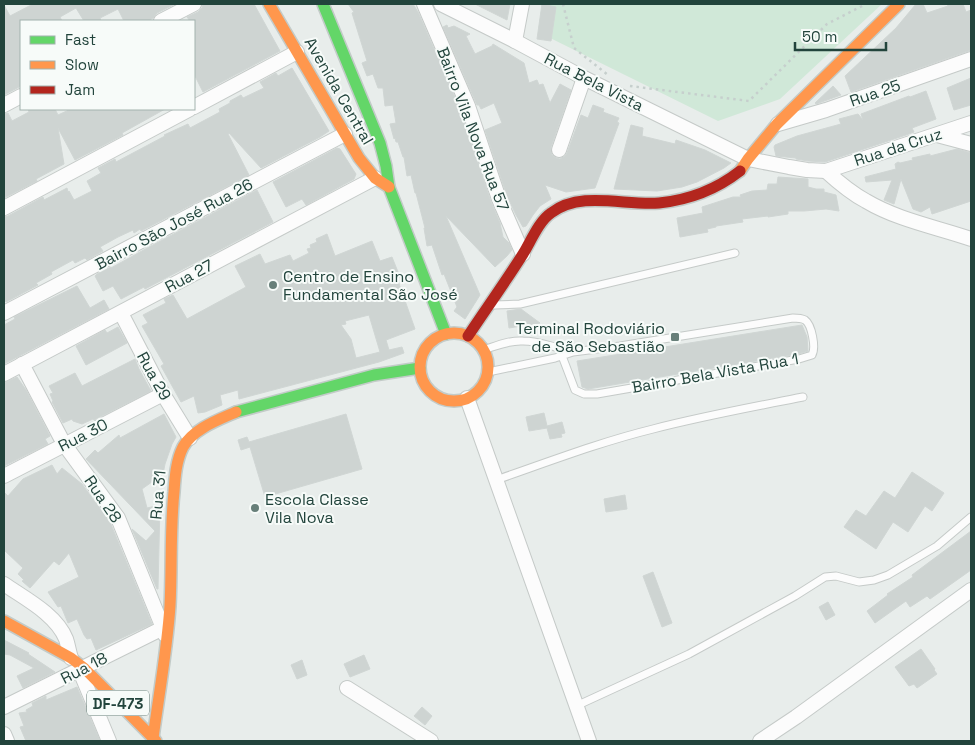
<svg xmlns="http://www.w3.org/2000/svg" width="975" height="745" viewBox="0 0 975 745" font-family="'Space Grotesk',sans-serif">
	<rect width="100%" height="100%" fill="#e8edeb"/>
	<polygon fill="#d0e8d8" points="542,4 882,4 780,99 718,121 538,32"/>
	<g fill="#ced4d2" stroke="#d0d6d4" fill-rule="evenodd">
		<polygon points="33,4 175,4 157,13 153,18 148,21 124,21 118,9 100,18 101,21 84,21 76,8 60,17 62,21 21,21 21,86 4,95 4,5 10,16"/>
		<polygon points="203,4 254,4 280,51 203,92 194,74 194,21 190,21 187,17 198,12 202,8"/>
		<polygon points="348,4 413,4 418,12 460,109 491,202 500,223 503,237 509,243 512,250 507,256 495,267 446,216 480,295 465,319 454,311 457,307 444,274 442,275 432,245 427,246 424,228 425,228 416,193 415,193 411,175 407,176 404,157 403,157 398,142 396,142 395,138 394,139 390,124 396,123 393,105 385,106 383,88 378,88 373,74 367,76 362,63 367,61 352,13 354,12"/>
		<polygon points="475,4 510,4 507,20"/>
		<polygon points="542,4 556,7 551,41 537,39"/>
		<polygon points="916,4 923,4 927,13 948,6 947,4 963,4 966,12 971,10 971,50 851,92 845,76 896,28"/>
		<polygon points="447,25 448,28 454,26 470,34 466,36 475,54 492,46 493,44 524,63 529,83 537,80 539,85 543,84 550,103 560,84 571,90 551,147 551,152 552,155 556,158 560,159 565,156 567,153 581,115 588,118 593,105 604,109 603,112 619,118 617,122 619,123 595,188 566,192 545,185 551,199 540,206 533,215 526,226 523,227 516,215 507,196 485,130 502,123 494,103 481,109 479,105 477,105 443,27"/>
		<polygon points="292,68 329,131 320,137 261,168 229,133 228,134 249,175 141,231 140,229 134,233 133,230 118,237 100,247 103,251 87,260 85,258 75,263 73,260 51,272 52,274 36,283 38,285 6,302 4,299 4,217 8,216 43,197 44,200 67,188 68,192 69,191 74,200 92,191 87,181 101,173 98,168 115,159 116,162 165,136 164,135 188,124 190,128 220,112 219,109 230,103 230,101 241,95 243,98 264,88 260,82 276,73 278,76"/>
		<polygon points="971,78 971,105 954,110 947,88"/>
		<polygon points="833,86 841,95 816,104 815,103"/>
		<polygon points="926,91 936,119 912,128 914,132 906,135 825,162 808,161 796,159 796,158 776,156 774,147 775,145 797,136 841,124 839,119 858,114 863,120 861,114 909,96 910,97"/>
		<polygon points="28,109 55,109 58,115 71,109 165,109 122,133 123,135 75,160 58,128 64,164 36,179 37,181 4,198 4,114 8,113 12,121 29,112"/>
		<polygon points="631,125 643,128 642,136 675,144 676,140 705,150 731,163 724,168 697,182 682,187 657,191 614,189"/>
		<polygon points="337,148 340,149 354,171 356,174 354,179 306,205 302,199 286,207 273,182"/>
		<polygon points="957,149 971,153 971,201 932,214 930,207 921,212 913,209 901,179 894,204 884,200 892,180 866,182 865,177 896,169 895,164 898,162 900,163 913,160 912,158 930,154 930,156"/>
		<polygon points="778,177 808,179 808,187 816,189 824,189 824,192 836,195 839,211 826,209 804,211 788,211 788,214 768,217 768,216 742,219 743,222 716,226 716,227 707,229 708,232 680,237 677,218 703,213 702,207 733,197 741,197 740,195 752,191 767,190 768,184 777,184"/>
		<polygon points="257,190 273,222 145,289 144,287 121,299 113,286 103,291 95,276 97,274 111,267 111,268 149,247"/>
		<path d="M327,234L335,256L372,241L380,261L392,257L400,277L397,278L415,329L386,340L389,350L402,347L404,353L379,362L239,399L238,390L220,395L222,405L205,412L198,413L194,396L181,402L161,366L164,364L142,326L148,323L143,315L166,303L164,299L173,295L187,319L246,287L235,266L260,254L265,264L290,255L293,261L309,253L307,249L311,248L310,245L317,242L316,239ZM369,315L380,352L356,358L351,339L341,325L346,324L345,321Z"/>
		<polygon points="77,286 90,308 104,300 109,309 4,364 4,325 15,319 14,317"/>
		<polygon points="521,309 540,323 509,328 507,311"/>
		<polygon points="802,325 807,337 808,351 798,354 588,389 582,387 577,361"/>
		<polygon points="118,327 127,343 86,365 76,346 105,330 107,333"/>
		<polygon points="135,359 139,369 151,391 94,420 93,419 82,424 73,421 72,419 63,423 52,402 53,401 50,394 53,393 49,386 75,373 82,386"/>
		<polygon points="17,377 26,390 50,436 45,439 48,444 4,466 4,383"/>
		<polygon points="544,413 547,426 562,422 565,433 561,434 562,437 550,439 547,428 529,431 526,417"/>
		<polygon points="164,414 176,437 172,444 165,464 163,474 142,489 147,508 160,505 158,589 157,589 132,529 146,541 155,531 86,459 95,450 98,453 119,435 120,438"/>
		<polygon points="346,414 362,469 265,497 250,447 241,450 238,440 247,437 249,442"/>
		<polygon points="52,465 57,474 62,468 82,484 110,522 152,624 96,650 91,638 87,639 84,635 77,619 68,623 61,606 58,607 48,592 79,577 69,553 59,565 54,561 30,588 22,581 24,580 18,574 23,568 4,550 4,492 8,496 23,479"/>
		<polygon points="912,472 944,493 932,511 925,506 908,532 893,522 876,549 844,527 856,510 866,516 884,491 895,498"/>
		<polygon points="625,495 627,509 606,512 604,499"/>
		<polygon points="971,531 971,570 930,599 927,596 910,607 906,601 875,623 867,611 888,595 887,594 913,577 912,575"/>
		<polygon points="653,572 672,623 662,627 643,576"/>
		<polygon points="828,602 835,615 826,620 819,607"/>
		<polygon points="4,640 29,653 28,654 55,672 23,688 17,676 34,668 10,655 4,654"/>
		<polygon points="921,649 935,669 934,670 937,674 917,688 914,684 909,686 895,667"/>
		<polygon points="364,655 370,669 350,677 344,664"/>
		<polygon points="302,660 307,675 297,679 291,665"/>
		<polygon points="77,687 100,741 26,741 20,727 24,726 19,713 27,712 26,710 33,706 32,703 46,696 46,700"/>
		<polygon points="422,707 432,716 425,725 414,716"/>
	</g>
	<g fill="none" stroke-linecap="round" stroke-linejoin="round">
		<g stroke="#c5cac8" stroke-width="9">
			<g id="lane">
				<polyline points="494,305 520,304 735,253"/>
				<path d="M483,350C496,346 509,340 523,341C537,341 550,346 563,349"/>
				<path d="M488,372L555,358L573,352L620,346L793,318C797,318 801,318 805,320C812,325 816,348 812,355L799,359L597,394H584L575,390L559,348"/>
				<path d="M496,480C548,462 600,442 653,429C703,416 753,407 803,397"/>
				<polyline points="576,706 689,654 795,596 825,577 836,576 859,582 874,580 888,575 937,546 971,517"/>
			</g>
		</g>
		<g stroke="#c5cac8" stroke-width="16">
			<g id="street">
				<polyline points="424,4 468,106 499,199 523,254"/>
				<polyline points="441,4 515,41 584,78 748,159 789,167 807,170 826,171 971,123"/>
				<polyline points="161,21 194,4"/>
				<polyline points="515,41 522,4"/>
				<polyline points="4,105 21,96"/>
				<polyline points="194,107 297,52"/>
				<polyline points="778,124 826,110 971,59"/>
				<polyline points="937,135 971,144"/>
				<polyline points="559,150 584,78"/>
				<path d="M826,171C838,182 851,193 866,201C898,220 936,227 971,239"/>
				<polyline points="4,208 190,109"/>
				<polyline points="4,313 345,134"/>
				<polyline points="121,313 163,394 190,438"/>
				<polyline points="22,364 64,444 118,518 163,628 165,635"/>
				<polyline points="4,374 375,178"/>
				<polyline points="467,398 589,741"/>
				<polyline points="4,476 163,394"/>
				<path d="M4,584C24,598 56,614 66,639C68,645 69,652 71,658"/>
				<polyline points="80,671 109,741"/>
				<polyline points="347,688 431,741"/>
				<polyline points="4,707 163,628"/>
				<polyline points="4,734 7,741"/>
				<polyline points="760,741 796,717 971,590"/>
			</g>
		</g>
		<g stroke="#c3cbc8" stroke-width="14">
			<g id="fast">
				<polyline points="323,4 380,143 386,166 389,187 446,334"/>
				<polyline points="236,412 374,375 420,368"/>
			</g>
		</g>
		<g stroke="#c3cbc8" stroke-width="14">
			<g id="slow">
				<polyline points="269,4 359,158 375,178 389,187"/>
				<polyline points="740,171 748,159 777,124 899,4"/>
				<circle cx="454" cy="367" r="34"/>
				<polyline points="4,621 71,658 84,668 156,741"/>
				<path d="M153,738C159,694 167,650 170,606C172,568 170,530 174,492C175,477 176,461 183,447C193,429 218,420 236,412"/>
			</g>
		</g>
		<g stroke="#c3cbc8" stroke-width="14">
			<path id="jam" d="M468,336C486,309 506,281 523,254C531,241 539,221 551,213C581,190 625,206 659,203C688,200 717,189 740,171"/>
		</g>
		<g stroke="#c6cfcd" stroke-width="2.5" stroke-dasharray="2.5 4" stroke-linecap="butt">
			<polyline points="563,4 574,48 608,75"/>
			<polyline points="630,86 749,101 827,24 866,4"/>
		</g>
		<use href="#lane" stroke="#fcfcfc" stroke-width="7"/>
		<use href="#street" stroke="#fcfcfc" stroke-width="14"/>
		<use href="#fast" stroke="#63d668" stroke-width="11"/>
		<use href="#slow" stroke="#ff974d" stroke-width="11"/>
		<use href="#jam" stroke="#b3261e" stroke-width="11"/>
	</g>
	<g fill="#677f79" stroke="#f7fbf9" stroke-width="2">
		<circle cx="273" cy="285" r="5"/>
		<rect x="670" y="332" width="10" height="10" rx="2.5"/>
		<circle cx="255" cy="508" r="5"/>
	</g>
	<g text-anchor="middle" dominant-baseline="central" stroke-width="4" stroke-linejoin="round" paint-order="stroke">
		<rect fill="#f7fbf9" stroke="#627b75" stroke-width="1" x="87" y="690.5" width="62" height="25" rx="4"/>
		<g font-size="15" font-weight="bold" fill="#22443c">
			<text x="118" y="703">DF-473</text>
		</g>
		<g font-size="16" fill="#22443c" stroke="#f7fbf9">
			<text transform="translate(594 82) rotate(27)">Rua Bela Vista</text>
			<text transform="translate(339 91) rotate(60)">Avenida Central</text>
			<text transform="translate(875 93) rotate(-19)">Rua 25</text>
			<text transform="translate(473 129) rotate(69)">Bairro Vila Nova Rua 57</text>
			<text transform="translate(898 147) rotate(-18)">Rua da Cruz</text>
			<text transform="translate(174 224) rotate(-28)">Bairro São José Rua 26</text>
			<text transform="translate(189 276) rotate(-28)">Rua 27</text>
			<text transform="translate(715 373) rotate(-10)">Bairro Bela Vista Rua 1</text>
			<text transform="translate(154 376) rotate(61)">Rua 29</text>
			<text transform="translate(83 435) rotate(-27)">Rua 30</text>
			<text transform="translate(158 495) rotate(-85)">Rua 31</text>
			<text transform="translate(103 499) rotate(56)">Rua 28</text>
			<text transform="translate(84 668) rotate(-27)">Rua 18</text>
		</g>
		<g font-size="16" fill="#22443c" stroke="#f7fbf9" text-anchor="start">
			<text x="283" y="276">Centro de Ensino<tspan x="283" dy="18">Fundamental São José</tspan></text>
			<text x="665" y="328" text-anchor="end">Terminal Rodoviário<tspan x="665" dy="18">de São Sebastião</tspan></text>
			<text x="265" y="499">Escola Classe<tspan x="265" dy="18">Vila Nova</tspan></text>
		</g>
	</g>
	<rect width="975" height="745" fill="none" stroke="#22443c" stroke-width="10"/>
	<rect x="20" y="20" width="175" height="90" fill="#f7fbf9" stroke="#a2b2ad"/>
	<rect x="30" y="36" width="25" height="8" fill="#63d668" stroke="#a2b2ad"/>
	<text x="65" y="45" font-size="15" fill="#22443c">Fast</text>
	<rect x="30" y="61" width="25" height="8" fill="#ff974d" stroke="#a2b2ad"/>
	<text x="65" y="70" font-size="15" fill="#22443c">Slow</text>
	<rect x="30" y="86" width="25" height="8" fill="#b3261e" stroke="#a2b2ad"/>
	<text x="65" y="95" font-size="15" fill="#22443c">Jam</text>
	<path d="M795 42v8h91v-8" fill="none" stroke="#22443c" stroke-width="2.5"/>
	<text x="802" y="42" font-size="15" fill="#22443c" stroke="#f7fbf9" stroke-width="4" paint-order="stroke">50 m</text>
</svg>
